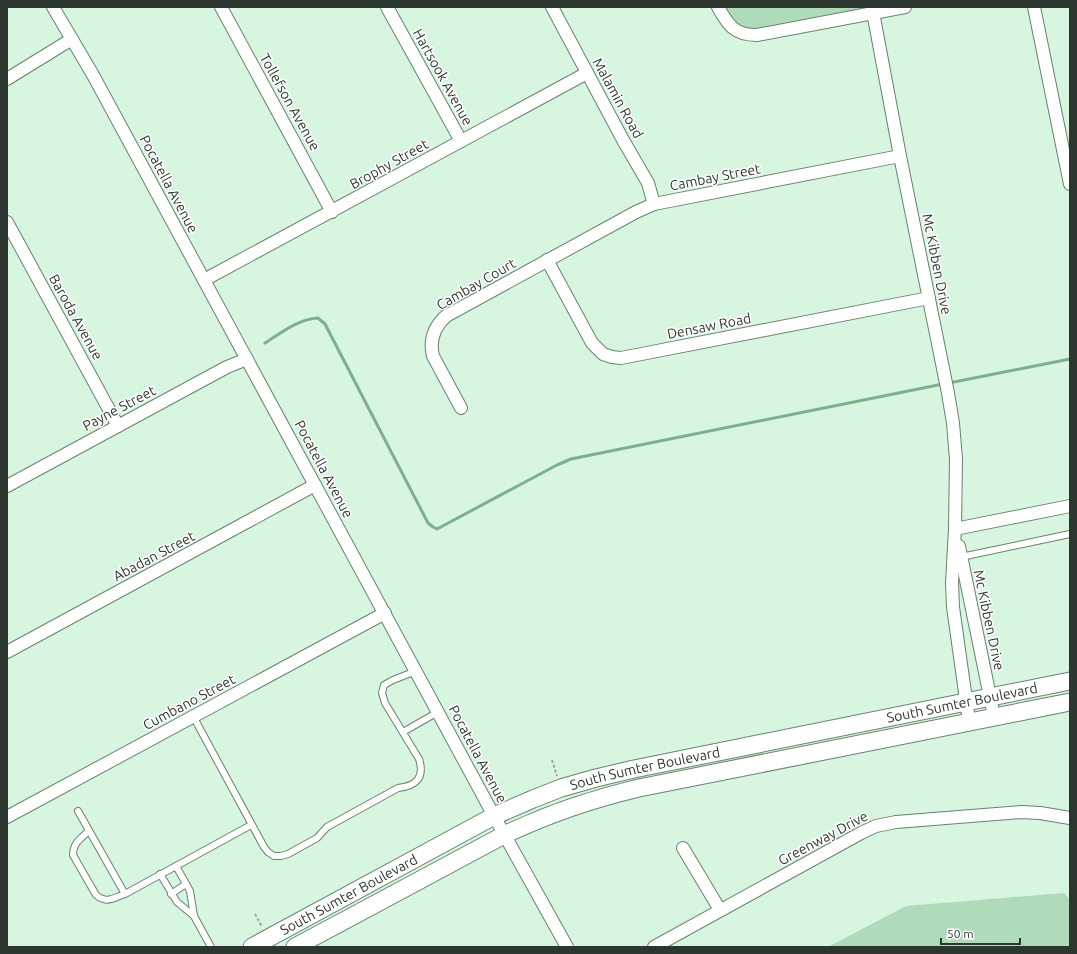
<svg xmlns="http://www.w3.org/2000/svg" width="1077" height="954" viewBox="0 0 1077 954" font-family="Ubuntu,sans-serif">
	<rect width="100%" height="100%" fill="#d8f5df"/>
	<g fill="#afdbba">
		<polygon points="723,7 867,7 867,10 754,30 739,28"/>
		<polygon points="1064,893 1070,900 1070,947 828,947 906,906"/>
	</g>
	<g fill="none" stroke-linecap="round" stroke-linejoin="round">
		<g stroke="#7eb08c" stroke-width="3">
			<path d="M265,343C281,333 298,319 318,318L325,324L428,523L433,527L437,529L557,465L571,459L943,384"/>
			<polyline points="949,383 1070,359"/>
		</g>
		<g stroke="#68826f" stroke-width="8">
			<g id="lane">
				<polyline points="961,557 1070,534"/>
				<path d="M193,716L264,847L268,852L274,856H281L288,854L317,838L327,827L398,788C416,786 425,778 419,759L385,703L382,693L384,685L393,680L416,671"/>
				<polyline points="403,732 438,712"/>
				<polyline points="78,811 125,894"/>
				<path d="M89,831C81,838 73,843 73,855L96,895C107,904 113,898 125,894L251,825"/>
				<polyline points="176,866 190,891 194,916 211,947"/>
				<polyline points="160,874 177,902 194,916"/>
				<polyline points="171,894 186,884"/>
			</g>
		</g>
		<g stroke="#68826f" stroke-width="14">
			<g id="street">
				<polyline points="53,7 93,75 494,816 567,947"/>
				<polyline points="221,7 332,212"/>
				<polyline points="387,7 461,141"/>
				<polyline points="552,7 623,140 648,183 654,204"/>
				<path d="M718,7C728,25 734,35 757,35L905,7"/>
				<polyline points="872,7 900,156 948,393 953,423 956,459 955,529 952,583 953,607 969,721"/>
				<polyline points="1034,7 1070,184"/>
				<polyline points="7,79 72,39"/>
				<polyline points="7,222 118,426"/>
				<polyline points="547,260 592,343 603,354 612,357 621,358 929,298"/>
				<polyline points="204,280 587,73"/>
				<path d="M461,408L433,356C429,340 434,327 446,316L636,212L654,204L900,156"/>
				<polyline points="7,486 227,367 247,359"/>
				<polyline points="955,529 1070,506"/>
				<polyline points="959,546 994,716"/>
				<polyline points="7,652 315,485"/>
				<polyline points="7,817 385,613"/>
				<polyline points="683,848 720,910"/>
				<polyline points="654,947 861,833 876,826 896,822 1021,812 1040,813 1070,818"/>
			</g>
		</g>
		<g stroke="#68826f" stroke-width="19">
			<g id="secondary">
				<path id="s1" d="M252,947L494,816L533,799L561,788L596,778L634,769L1070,681"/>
				<path d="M295,947L504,835C548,814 592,799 639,788L1070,702"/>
			</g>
		</g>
		<g stroke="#95ab9b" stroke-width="2" stroke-dasharray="3 2" stroke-linecap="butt">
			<polyline points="552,760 557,776"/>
			<polyline points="255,914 262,927"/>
		</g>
		<use href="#lane" stroke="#fff" stroke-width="6"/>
		<use href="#street" stroke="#fff" stroke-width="12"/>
		<use href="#secondary" stroke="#fff" stroke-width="17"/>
	</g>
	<g text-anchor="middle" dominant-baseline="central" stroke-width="3" stroke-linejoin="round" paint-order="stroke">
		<g font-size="14" fill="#2b362e" stroke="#fff">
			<text transform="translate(443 77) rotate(61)">Hartsook Avenue</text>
			<text transform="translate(618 98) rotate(61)">Malamin Road</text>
			<text transform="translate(290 102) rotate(61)">Tollefson Avenue</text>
			<text transform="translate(389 164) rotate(-29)">Brophy Street</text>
			<text transform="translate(715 177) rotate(-11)">Cambay Street</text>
			<text transform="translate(169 184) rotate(62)">Pocatella Avenue</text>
			<text transform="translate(937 264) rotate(79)">Mc Kibben Drive</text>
			<text transform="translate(476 284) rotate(-30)">Cambay Court</text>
			<text transform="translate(76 317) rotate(61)">Baroda Avenue</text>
			<text transform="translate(709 326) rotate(-11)">Densaw Road</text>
			<text transform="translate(119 408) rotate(-28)">Payne Street</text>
			<text transform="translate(324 469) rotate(62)">Pocatella Avenue</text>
			<text transform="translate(154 556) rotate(-28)">Abadan Street</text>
			<text transform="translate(989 620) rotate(78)">Mc Kibben Drive</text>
			<text transform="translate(189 702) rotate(-28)">Cumbano Street</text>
			<text stroke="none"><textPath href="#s1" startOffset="758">South Sumter Boulevard</textPath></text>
			<text transform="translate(478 754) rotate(62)">Pocatella Avenue</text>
			<text stroke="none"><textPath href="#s1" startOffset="434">South Sumter Boulevard</textPath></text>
			<text transform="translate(823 838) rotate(-28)">Greenway Drive</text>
			<text stroke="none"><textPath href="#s1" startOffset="110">South Sumter Boulevard</textPath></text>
		</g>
	</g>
	<rect width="1077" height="954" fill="none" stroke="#2b362e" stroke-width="16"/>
	<path d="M941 938v6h79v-6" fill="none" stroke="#2b362e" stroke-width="2"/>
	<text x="947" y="938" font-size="12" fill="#2b362e" stroke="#ffffff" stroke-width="3" paint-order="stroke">50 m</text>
</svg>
